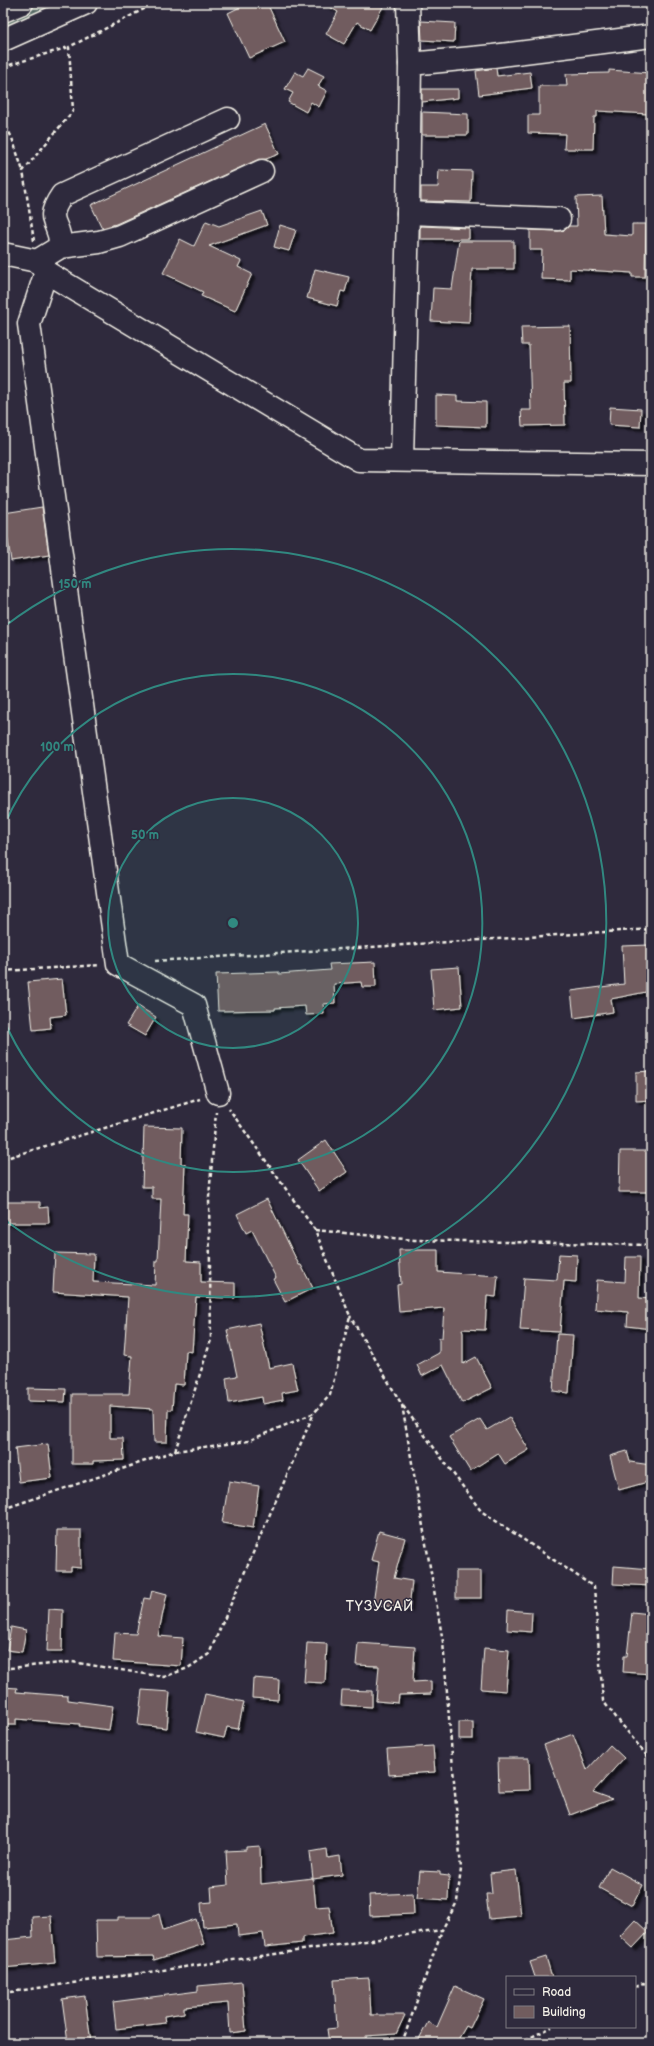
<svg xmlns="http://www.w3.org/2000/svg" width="654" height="2046" viewBox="0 0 654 2046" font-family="'Balsamiq Sans',sans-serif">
	<defs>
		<filter id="shadow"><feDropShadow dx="3.5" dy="3.5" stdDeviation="1" flood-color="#0009"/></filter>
	</defs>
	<rect width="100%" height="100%" fill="#2f2a3d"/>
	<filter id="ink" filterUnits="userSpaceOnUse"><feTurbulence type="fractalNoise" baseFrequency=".025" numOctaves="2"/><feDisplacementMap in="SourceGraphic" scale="8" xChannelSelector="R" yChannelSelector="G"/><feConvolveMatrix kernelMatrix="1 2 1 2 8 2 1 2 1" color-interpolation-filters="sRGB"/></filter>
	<g filter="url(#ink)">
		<polygon fill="#566b66" stroke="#a5aea7" points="27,3 79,3 3,37 3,14"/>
		<g fill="#715c5e" stroke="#f4f1e8" filter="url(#shadow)">
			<polygon points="248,3 267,3 285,42 249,58 228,13"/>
			<polygon points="323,3 376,3 383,7 370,30 357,22 344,44 326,34 338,12"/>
			<polygon points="421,21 455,23 454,42 422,40"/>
			<polygon points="308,68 324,76 318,86 327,91 319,107 311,102 306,112 288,102 293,93 285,89 295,72 303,76"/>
			<polygon points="496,68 497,76 530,72 532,88 479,95 476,71"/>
			<polygon points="609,70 651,73 649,114 597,111 597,117 594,117 593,149 564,149 565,134 528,133 528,115 539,115 539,86 567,86 566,74 609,73"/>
			<polygon points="422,89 458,89 458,98 422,102"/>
			<polygon points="422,112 468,114 468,135 422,135"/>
			<polygon points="265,124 279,154 266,159 257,160 116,224 102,228 91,205"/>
			<polygon points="439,170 472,171 471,202 421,201 421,187 438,187"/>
			<polygon points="602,196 604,234 632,236 632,224 646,224 645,277 632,277 632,273 570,269 570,280 541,279 542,250 530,250 530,230 558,231 564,230 569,226 577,226 576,197"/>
			<polygon points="262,211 267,225 209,246 241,261 238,267 252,274 235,311 201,296 203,292 163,273 180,239 194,246 206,221 219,226"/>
			<polygon points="280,225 296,230 289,251 274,247"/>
			<polygon points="420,226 469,228 469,239 420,239"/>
			<polygon points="459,241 514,241 514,269 472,269 469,323 431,321 433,288 452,289"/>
			<polygon points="315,269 349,277 345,292 341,291 337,306 307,298"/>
			<polygon points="570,326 571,383 564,383 565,425 522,426 521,410 531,410 529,345 522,345 521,327"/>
			<polygon points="436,395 457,396 457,401 486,402 486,427 436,425"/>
			<polygon points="610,407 641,409 640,427 609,425"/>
			<polygon points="42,507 49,555 11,561 4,513"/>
			<polygon points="649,945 651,991 611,999 613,1012 574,1018 571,991 624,984 622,946"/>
			<polygon points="375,962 376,987 362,987 361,982 334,984 335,1003 323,1004 324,1014 306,1015 305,1006 275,1008 275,1010 218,1011 216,974 279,972 279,974 330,970 329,964"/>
			<polygon points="459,967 462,1007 434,1010 431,969"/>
			<polygon points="62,979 66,1015 50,1017 51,1028 33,1030 28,982"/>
			<polygon points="138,1006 156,1017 145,1036 126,1025"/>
			<polygon points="651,1071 651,1100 636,1101 636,1072"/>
			<polygon points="144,1127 182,1128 181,1164 185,1164 183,1214 188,1214 186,1261 201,1262 201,1282 235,1283 235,1298 196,1297 192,1352 186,1351 184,1385 174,1384 172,1410 168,1410 167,1442 154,1442 153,1409 110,1406 110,1438 123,1438 124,1460 93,1461 93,1464 72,1464 72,1394 129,1394 132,1356 124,1355 128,1297 53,1292 55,1253 94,1254 93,1282 155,1285 156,1261 158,1261 161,1199 152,1199 152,1187 142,1187"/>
			<polygon points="326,1140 347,1172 319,1191 298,1160"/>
			<polygon points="620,1151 650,1151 649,1192 619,1192"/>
			<polygon points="267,1199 299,1265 301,1265 313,1288 285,1302 273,1279 276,1278 252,1230 246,1233 237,1214"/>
			<polygon points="6,1202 40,1202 40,1208 48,1207 49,1223 6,1223"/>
			<polygon points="399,1250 438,1250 438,1272 498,1276 496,1297 487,1296 485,1330 462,1329 463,1333 463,1364 476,1357 492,1388 462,1403 443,1365 422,1376 417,1365 439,1353 439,1338 442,1338 444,1308 399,1312 397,1285 401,1284"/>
			<polygon points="559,1254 577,1255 576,1282 564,1281 560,1332 520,1330 524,1278 557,1280"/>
			<polygon points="626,1257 640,1257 639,1298 651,1299 651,1329 627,1326 628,1312 595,1309 597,1280 625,1282"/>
			<polygon points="259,1323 269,1368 292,1363 298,1390 282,1393 283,1400 263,1404 262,1397 229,1403 226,1378 237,1376 227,1330"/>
			<polygon points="557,1334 573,1335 569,1393 553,1391"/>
			<polygon points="28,1388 66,1389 65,1402 28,1401"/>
			<polygon points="509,1417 529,1450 505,1464 498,1453 470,1471 449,1437 480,1419 487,1430"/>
			<polygon points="48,1444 52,1478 19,1482 15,1448"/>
			<polygon points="627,1451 630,1462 651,1465 651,1481 619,1490 610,1456"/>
			<polygon points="229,1481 259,1486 253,1528 222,1523"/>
			<polygon points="57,1530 81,1530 81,1568 71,1567 71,1571 56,1571"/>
			<polygon points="379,1531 405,1538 394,1578 412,1581 409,1609 373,1604 379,1562 371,1560"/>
			<polygon points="614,1566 651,1569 651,1586 613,1584"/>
			<rect x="456" y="1571" width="25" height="27"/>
			<polygon points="152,1590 167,1594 158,1636 183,1638 181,1666 113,1661 115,1633 136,1634 144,1598 150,1599"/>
			<polygon points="49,1609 63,1610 62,1651 47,1651"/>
			<polygon points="508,1610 532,1612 531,1632 507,1630"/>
			<polygon points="632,1612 651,1614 651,1674 623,1672 624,1656 627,1656"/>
			<polygon points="11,1627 26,1630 22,1652 7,1650"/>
			<polygon points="307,1643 327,1644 325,1683 304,1682"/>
			<polygon points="358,1643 415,1647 413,1682 431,1681 431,1694 399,1695 398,1703 376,1701 379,1666 356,1665"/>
			<polygon points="484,1648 509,1650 506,1691 481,1689"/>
			<polygon points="253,1678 279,1680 278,1700 252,1698"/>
			<polygon points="3,1687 17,1688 16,1692 68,1696 68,1700 113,1706 109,1730 79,1726 80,1724 16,1719 16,1725 3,1725"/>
			<polygon points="142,1690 170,1692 167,1728 138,1725"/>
			<polygon points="342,1690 372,1691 372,1707 341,1705"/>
			<polygon points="205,1694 244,1702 238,1729 227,1727 224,1738 196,1732"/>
			<rect x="459" y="1722" width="14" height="17"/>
			<polygon points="573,1734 587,1770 610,1745 624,1758 593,1792 612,1799 570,1815 544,1745"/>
			<polygon points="433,1746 435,1772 389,1775 387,1749"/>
			<polygon points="498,1758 529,1758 530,1790 499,1791"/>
			<polygon points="260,1846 261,1884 313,1878 316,1907 329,1906 333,1933 302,1937 302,1943 265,1947 263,1933 238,1936 237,1924 203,1927 201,1903 212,1902 211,1887 228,1885 226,1851 246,1850 246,1847"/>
			<polygon points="327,1849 328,1858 340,1856 342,1875 313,1879 310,1852"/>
			<polygon points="610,1867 643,1885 632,1906 599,1888"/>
			<polygon points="516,1870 521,1916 489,1919 486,1894 492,1894 490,1873"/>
			<polygon points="420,1871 440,1872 440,1875 449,1876 448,1900 417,1898"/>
			<polygon points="413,1893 414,1914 370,1916 369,1895"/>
			<polygon points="159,1914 163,1930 196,1919 204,1944 154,1960 153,1956 97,1957 96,1920 118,1920 118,1917 152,1917"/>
			<polygon points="51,1916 55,1963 3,1968 3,1940 33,1937 32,1917"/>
			<polygon points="635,1920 648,1932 633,1948 620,1936"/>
			<polygon points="546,1957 552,1977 535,1977 530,1962"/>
			<polygon points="369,1978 371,2015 405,2015 396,2034 366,2036 366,2039 329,2043 327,2029 337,2028 334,1980"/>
			<polygon points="242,1982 246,2031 230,2033 228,2003 184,2007 184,2013 164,2016 165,2023 116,2029 113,2002 198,1991 198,1986"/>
			<polygon points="455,1986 484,1999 470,2028 466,2026 456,2043 426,2043 419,2039 428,2022 437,2027"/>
			<polygon points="85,1996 91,2043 68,2043 62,1999"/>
		</g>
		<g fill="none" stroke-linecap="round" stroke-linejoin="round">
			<g stroke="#f4f1e8" stroke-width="25">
				<g id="minor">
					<polyline points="408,3 410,64"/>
					<polyline points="3,11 22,3"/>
					<polyline points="3,40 86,3"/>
					<polyline points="559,219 408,213 410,64 493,56 651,36"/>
					<polyline points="60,247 99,242 120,236 262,171"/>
					<polyline points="3,254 37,261 46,272 359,460 651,464"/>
					<path d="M37,261L60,247C62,221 42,224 62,195L228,119"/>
					<polyline points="46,272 29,324 118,964 194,1005 218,1093"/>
					<polyline points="402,460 408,213"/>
				</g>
			</g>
			<g stroke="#f4f1e8" stroke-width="2.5" stroke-dasharray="4 3" stroke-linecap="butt">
				<polyline points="3,67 69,47"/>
				<polyline points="3,120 12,138 23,171"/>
				<polyline points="34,241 23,171 73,111 69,47 156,3"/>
				<polyline points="155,961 651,929"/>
				<polyline points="3,971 100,965"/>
				<polyline points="3,1159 200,1099"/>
				<polyline points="315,1230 414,1240 651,1245"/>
				<polyline points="403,1406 481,1511 594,1587 603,1701 651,1761"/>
				<polyline points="175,1451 211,1340 209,1197 216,1112"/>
				<polyline points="3,1509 175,1451 248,1441 314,1413 330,1395 350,1316 315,1230 229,1109"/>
				<polyline points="3,1667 10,1668 72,1662 164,1677 188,1668 209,1654 314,1413"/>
				<polyline points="635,1987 643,1983 651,1986"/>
				<polyline points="3,1993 442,1930 457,1902 461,1869 443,1642 402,1405 350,1316"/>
				<polyline points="402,2043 442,1930"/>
				<polyline points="519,2043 552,2027"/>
			</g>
			<use href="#minor" stroke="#2f2a3d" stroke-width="22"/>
		</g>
	</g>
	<circle cx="233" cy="923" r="125" fill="#318880" fill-opacity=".12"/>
	<g fill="none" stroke="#318880" stroke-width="2">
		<circle cx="233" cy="923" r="125"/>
		<path d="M4 826A249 249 0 1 1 4 1020"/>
		<path d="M5 626A374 374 0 1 1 5 1220"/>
	</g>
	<g text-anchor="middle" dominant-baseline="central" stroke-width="3" stroke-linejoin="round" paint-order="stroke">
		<g font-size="14" letter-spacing="1" fill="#f4f1e8" stroke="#2f2a3d">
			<text x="380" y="1606">ТҮЗУСАЙ</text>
		</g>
	</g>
	<circle cx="233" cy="923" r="6" fill="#318880" stroke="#2f2a3d" stroke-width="2"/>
	<g font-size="12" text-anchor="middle" font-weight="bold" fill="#318880" stroke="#2f2a3d" stroke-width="3" stroke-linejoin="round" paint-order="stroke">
		<text x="75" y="588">150 m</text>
		<text x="57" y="751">100 m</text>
		<text x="145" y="839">50 m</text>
	</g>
	<rect width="654" height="2046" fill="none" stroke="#2f2a3d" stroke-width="16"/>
	<rect x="8" y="8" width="638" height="2030" fill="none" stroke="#f4f1e8" stroke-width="1.5" filter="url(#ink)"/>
	<rect x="506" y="1976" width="130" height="52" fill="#2f2a3d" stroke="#7e7a81"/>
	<rect x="514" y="1989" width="20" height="6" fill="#2f2a3d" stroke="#7e7a81"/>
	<text x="542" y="1996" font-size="12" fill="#f4f1e8">Road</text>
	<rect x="514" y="2006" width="20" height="12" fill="#715c5e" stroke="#7e7a81"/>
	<text x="542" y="2016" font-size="12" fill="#f4f1e8">Building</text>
</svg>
